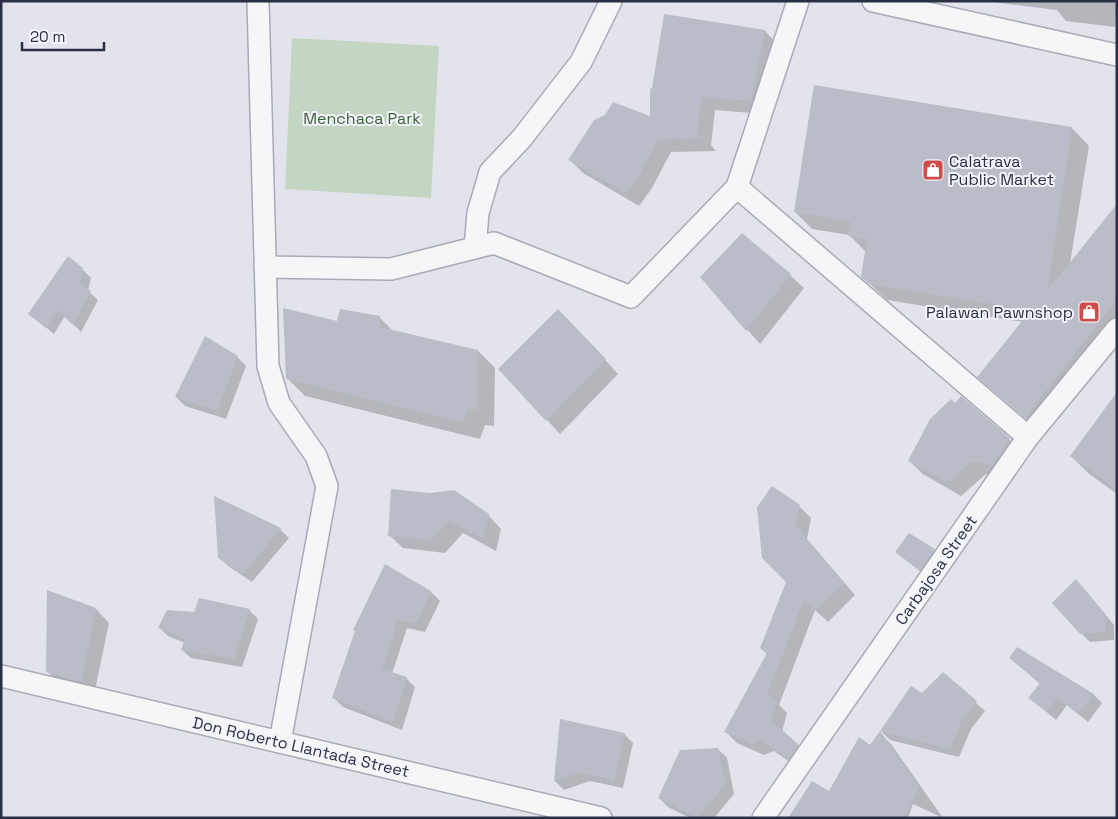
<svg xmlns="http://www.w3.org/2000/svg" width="1118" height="819" viewBox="0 0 1118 819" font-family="'Space Grotesk',sans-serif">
	<rect width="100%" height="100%" fill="#e3e4eb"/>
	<polygon fill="#c5d5c4" points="292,38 439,46 431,198 285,189"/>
	<g fill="#0003">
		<polygon points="985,1 1117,1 1115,27 1066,21 1057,10"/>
		<polygon points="665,15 765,31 778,45 764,114 715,110 711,145 716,151 671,152 652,188 639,206 583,173 570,160 652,118 653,89"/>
		<polygon points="1072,128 1089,146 1070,264 1117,208 1117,338 1043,434 979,377 1023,322 887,300 863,277 866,252 849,235 812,229 795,212"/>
		<polygon points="82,269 91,278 88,291 98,300 81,332 65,316 54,334 30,314"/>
		<polygon points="790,275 804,288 760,344 701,277"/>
		<polygon points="379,317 393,331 478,351 495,368 494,426 485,425 480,439 305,396 288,379 338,322"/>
		<polygon points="572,324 618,374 560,434 500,369"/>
		<polygon points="237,357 246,366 226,419 185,406 176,397"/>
		<polygon points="1117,394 1117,494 1088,473 1071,456"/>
		<polygon points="1009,439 1022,452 1007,478 986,474 961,496 923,474 909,461"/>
		<polygon points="392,491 488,515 501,529 496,551 463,533 445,553 403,548 389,535"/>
		<polygon points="216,498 280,529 289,538 252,582 228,566 219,557"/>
		<polygon points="799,506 811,518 807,539 855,595 828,622 815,610 779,705 787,713 782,732 810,757 801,770 774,751 764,755 737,743 725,731 768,655 761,648 788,582 763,557"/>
		<polygon points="934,550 938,554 924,574 901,556"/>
		<polygon points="386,566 431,592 440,601 425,632 407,628 392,674 406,678 415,687 402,730 343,707 334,698"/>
		<polygon points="1085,590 1114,625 1114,640 1090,642 1081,633"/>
		<polygon points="96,609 109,623 94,695 61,685 47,671"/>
		<polygon points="249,610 258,619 242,667 191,658 182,650 185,643 168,636 160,628 195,613"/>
		<polygon points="1018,649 1094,695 1102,703 1088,722 1067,705 1056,720 1030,698 1040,684 1011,658"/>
		<polygon points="943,674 985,711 971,729 959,757 890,740 881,731"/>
		<polygon points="561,720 624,734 633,743 623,788 590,781 564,790 555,781"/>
		<polygon points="880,733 891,744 943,818 913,804 908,818 790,818 829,793"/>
		<polygon points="718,749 727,758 734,794 714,818 690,818 668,807 659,798"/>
	</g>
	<g fill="#babdc8">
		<polygon points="664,14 765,30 751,101 702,97 697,135 705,138 658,139 639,175 626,193 568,160 594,120 605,115 613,102 650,116 650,89 652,88"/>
		<polygon points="814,85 1072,127 1047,291 1117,204 1117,299 1025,418 977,377 1031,310 869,284 861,277 867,239 848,236 850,222 794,212"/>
		<polygon points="742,233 791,274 746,331 700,277"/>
		<polygon points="68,256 83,268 80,284 91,291 73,325 57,310 46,328 28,314"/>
		<polygon points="283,308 337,321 340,309 380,316 380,327 478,350 478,409 468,409 463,422 286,379"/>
		<polygon points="558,309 606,359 546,421 498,369"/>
		<polygon points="205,336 238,356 217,411 175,397"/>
		<polygon points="1117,392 1117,490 1070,456"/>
		<polygon points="961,396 1010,438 993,465 972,461 947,483 908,461 930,419 951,399 955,403"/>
		<polygon points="772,486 800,505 796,526 844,583 815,611 804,600 767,694 776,700 771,720 799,745 789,759 761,740 752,744 724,732 767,653 760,648 786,582 762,558 757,507"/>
		<polygon points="391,489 430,493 454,490 489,514 483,539 449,521 431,540 388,536"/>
		<polygon points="214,496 281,528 243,574 218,558"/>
		<polygon points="909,533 935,549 920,571 895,552"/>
		<polygon points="385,564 431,591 416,623 398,620 382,669 407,677 393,722 332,698 355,631 353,630"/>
		<polygon points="1076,579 1106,615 1105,632 1080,634 1052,603"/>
		<polygon points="47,590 96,608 81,682 46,672"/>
		<polygon points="199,598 250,609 234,659 181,650 185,639 158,628 167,610 194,612"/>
		<polygon points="1017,647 1094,694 1078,714 1058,697 1047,712 1028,698 1040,683 1009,658"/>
		<polygon points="943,672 977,701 962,720 950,749 880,731 911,686 922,693"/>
		<polygon points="560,719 625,733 614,780 580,773 554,781"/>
		<polygon points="880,731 919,787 905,818 788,818 812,781 829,791 859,737 870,745"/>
		<polygon points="718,748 726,784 697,818 658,798 680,750"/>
	</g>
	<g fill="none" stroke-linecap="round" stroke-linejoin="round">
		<g stroke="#a8aab5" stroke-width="24">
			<g id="street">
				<polyline points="258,1 268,366 279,403 316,456 327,486 280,742"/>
				<polyline points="798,1 737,187 1028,437"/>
				<polyline points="873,1 1117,55"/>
				<polyline points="475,248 478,213 490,172 522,138 581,62 611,1"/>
				<polyline points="265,267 391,269 494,243 631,297 737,187"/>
				<polyline points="1,676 601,818"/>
				<polyline points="763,818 1028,437 1117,329"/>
			</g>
		</g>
		<use href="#street" stroke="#f6f6f9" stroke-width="21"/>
	</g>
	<defs>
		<g id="shop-square" transform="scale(1.125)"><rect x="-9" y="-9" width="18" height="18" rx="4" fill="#ce4d4a" stroke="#f3f4f8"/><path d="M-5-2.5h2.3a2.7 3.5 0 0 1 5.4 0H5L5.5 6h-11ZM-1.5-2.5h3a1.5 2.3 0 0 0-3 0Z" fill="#fff"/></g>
	</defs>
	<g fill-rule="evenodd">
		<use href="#shop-square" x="933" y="170"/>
		<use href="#shop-square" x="1089" y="312"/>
	</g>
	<g text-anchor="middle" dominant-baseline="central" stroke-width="4" stroke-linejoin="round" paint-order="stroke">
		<g font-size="16" fill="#385f38" stroke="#f3f4f8">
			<text x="362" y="118">Menchaca Park</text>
		</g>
		<g font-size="16" fill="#2b2f43" stroke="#f3f4f8" text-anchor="start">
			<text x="949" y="161">Calatrava<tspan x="949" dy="18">Public Market</tspan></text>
			<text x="1073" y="312" text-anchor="end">Palawan Pawnshop</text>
		</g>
		<g font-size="16" fill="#2b2f43" stroke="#f3f4f8">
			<text transform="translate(936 570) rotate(-55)">Carbajosa Street</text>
			<text transform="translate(301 747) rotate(13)">Don Roberto Llantada Street</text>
		</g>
	</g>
	<rect width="1118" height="819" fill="none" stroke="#2b2f43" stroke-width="5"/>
	<path d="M22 42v8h82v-8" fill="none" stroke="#2b2f43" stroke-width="2.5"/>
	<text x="30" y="42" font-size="15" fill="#2b2f43" stroke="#f3f4f8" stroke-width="4" paint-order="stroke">20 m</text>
</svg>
